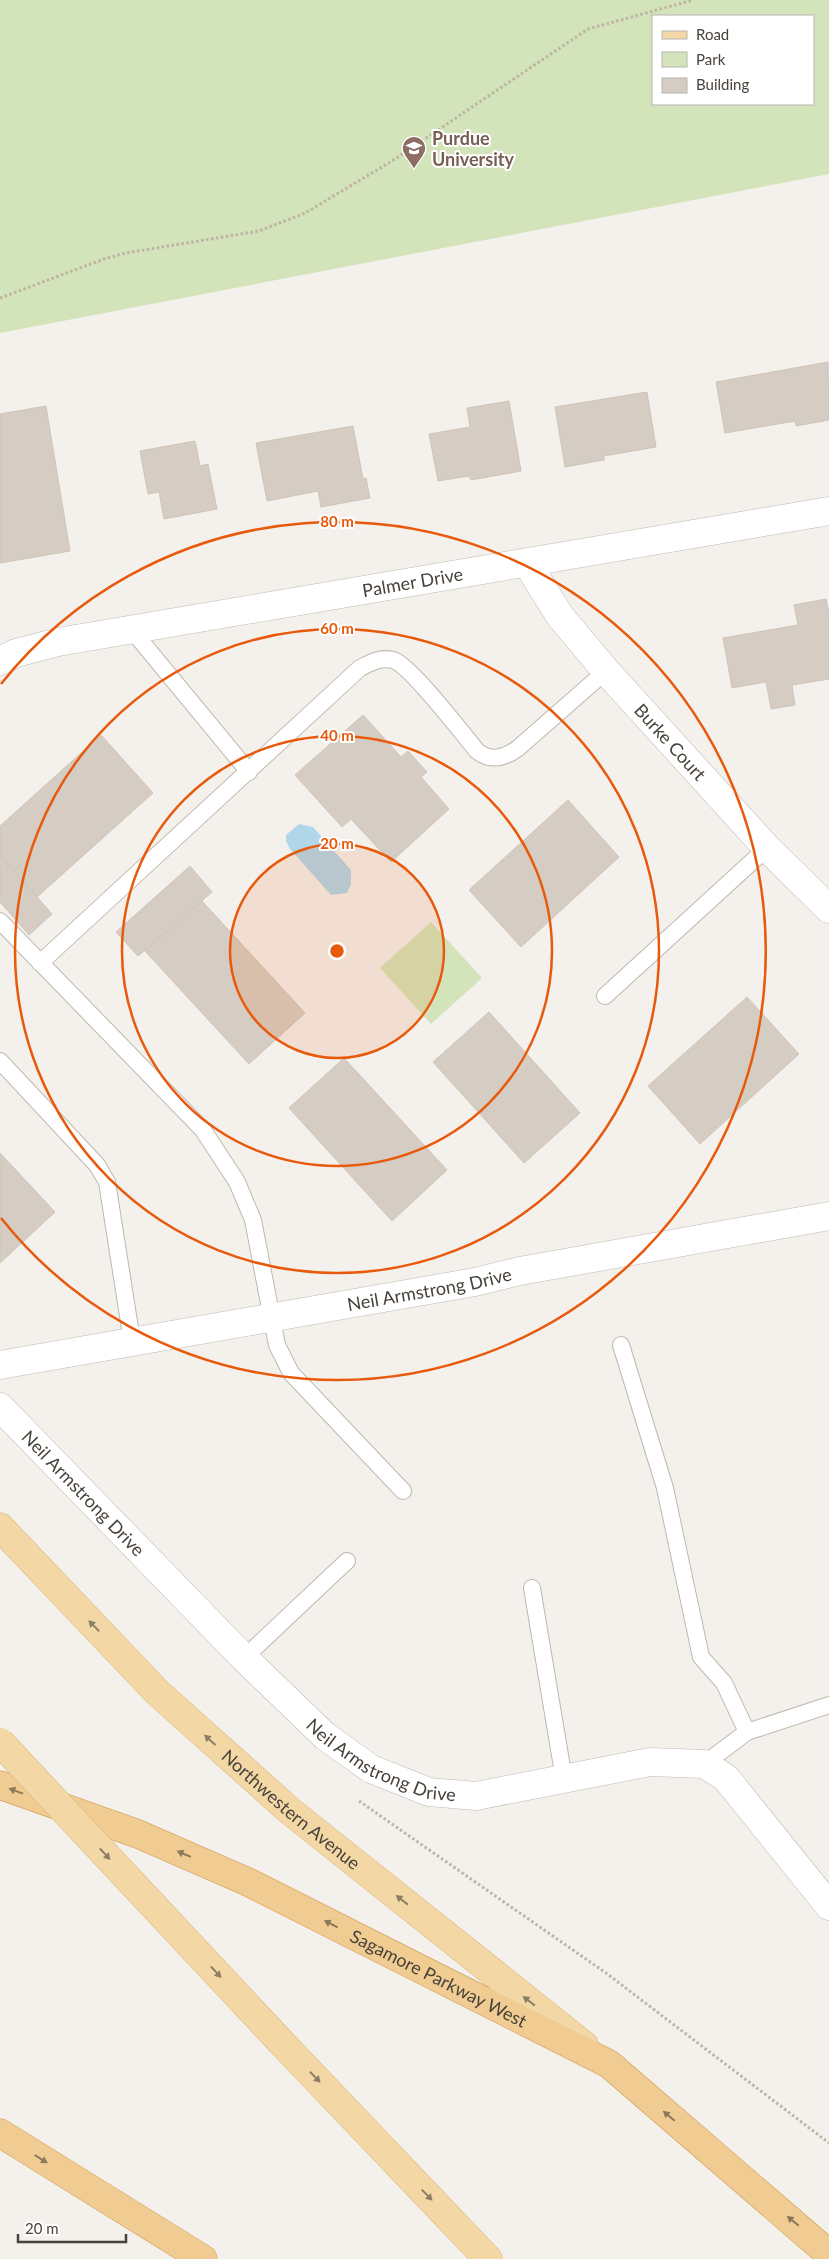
<svg xmlns="http://www.w3.org/2000/svg" width="829" height="2259" viewBox="0 0 829 2259" font-family="Lato,sans-serif">
	<rect width="100%" height="100%" fill="#f4f1ec"/>
	<g fill="#d3e3ba" fill-rule="evenodd">
		<path d="M0,0H829V174L0,333ZM653,16H813V104H653Z"/>
		<polygon points="431,922 482,978 431,1024 380,968"/>
	</g>
	<polygon fill="#b1d6e9" points="299,824 313,827 351,870 351,884 347,893 331,895 290,849 286,841 286,835"/>
	<g fill="#d5cdc3" stroke="#cfc4b7">
		<polygon points="828,362 829,420 796,426 795,421 725,433 716,382"/>
		<polygon points="647,392 656,447 604,456 604,460 565,467 555,407"/>
		<polygon points="509,401 521,471 471,480 469,476 438,481 429,434 470,427 467,408"/>
		<polygon points="46,406 70,551 0,563 0,414"/>
		<polygon points="353,426 363,479 366,478 370,498 321,507 318,491 267,501 256,443"/>
		<polygon points="195,441 200,466 208,464 217,509 164,519 159,492 148,494 140,451"/>
		<polygon points="826,599 829,614 829,679 792,685 795,705 771,709 766,682 732,688 723,638 798,625 794,605"/>
		<polygon points="363,715 401,757 408,751 427,772 421,777 449,809 391,862 351,819 342,827 295,775"/>
		<polygon points="101,735 153,793 37,897 0,855 0,826"/>
		<polygon points="568,800 619,857 521,947 469,890"/>
		<polygon points="0,855 52,914 29,935 0,902"/>
		<polygon points="190,866 212,892 138,956 116,932"/>
		<polygon points="202,901 305,1013 249,1064 145,951"/>
		<polygon points="747,997 799,1054 700,1144 648,1086"/>
		<polygon points="489,1012 580,1113 524,1163 433,1062"/>
		<polygon points="344,1058 447,1170 392,1221 289,1108"/>
		<polygon points="0,1153 55,1212 0,1263"/>
	</g>
	<g fill="none" stroke-linecap="round" stroke-linejoin="round">
		<g stroke="#bfb8b0" stroke-width="18">
			<g id="service">
				<polyline points="131,629 249,772"/>
				<polyline points="0,921 203,1130 237,1182 253,1220 277,1345 291,1373 403,1491"/>
				<path d="M40,963L360,668C372,662 380,657 393,660C410,665 463,734 477,751C491,762 504,758 517,749L606,671"/>
				<polyline points="605,996 767,848"/>
				<polyline points="0,1061 97,1165 107,1182 132,1341"/>
				<polyline points="621,1345 665,1488 701,1657 724,1683 747,1732"/>
				<polyline points="532,1588 564,1779"/>
				<polyline points="244,1658 347,1561"/>
				<polyline points="704,1764 747,1732 829,1705"/>
			</g>
		</g>
		<g stroke="#bfb8b0" stroke-width="29">
			<g id="minor">
				<path id="s1" d="M527,563L560,616L606,671L767,848L829,909"/>
				<path id="s2" d="M0,661L16,653L58,642L829,511"/>
				<path id="s3" d="M0,1365L475,1282L520,1271L829,1216"/>
				<path id="s4" d="M0,1407L244,1658L325,1736L371,1769L429,1792L476,1796L650,1762L704,1764L726,1778L829,1906"/>
			</g>
		</g>
		<g stroke="#d7b478" stroke-width="29">
			<g id="primary">
				<path id="s5" d="M0,1527L157,1692L290,1811L584,2045"/>
				<polyline points="281,2042 488,2259"/>
			</g>
		</g>
		<g stroke="#cc964e" stroke-width="29">
			<g id="trunk">
				<path id="s6" d="M0,1785L138,1834L248,1882L609,2064L829,2254"/>
				<polyline points="0,2133 203,2259"/>
			</g>
		</g>
		<g stroke="#bfb3a3" stroke-width="3" stroke-dasharray="2.5 2.5" stroke-linecap="butt">
			<polyline points="0,298 104,259 126,253 259,231 305,213 392,161 588,29 693,0"/>
			<polyline points="359,1801 606,1973 829,2143"/>
		</g>
		<use href="#service" stroke="#fff" stroke-width="16"/>
		<use href="#minor" stroke="#fff" stroke-width="28"/>
		<use href="#primary" stroke="#f3d8a6" stroke-width="28"/>
		<use href="#trunk" stroke="#f0cc92" stroke-width="28"/>
		<g stroke="#d7b478" stroke-width="29" stroke-linecap="butt">
			<polyline id="primary-bridge" points="0,1742 281,2042"/>
		</g>
		<use href="#primary-bridge" stroke="#f3d8a6" stroke-width="28"/>
	</g>
	<defs><path id="oneway-solid" d="M-6-.8H1V-3.2L6.5 0L1 3.2V.8H-6Z" transform="scale(1.25)"/></defs>
	<g fill="#8c7e66">
		<use href="#oneway-solid" transform="translate(94 1626) rotate(-134)"/>
		<use href="#oneway-solid" transform="translate(210 1740) rotate(-138)"/>
		<use href="#oneway-solid" transform="translate(105 1854) rotate(47)"/>
		<use href="#oneway-solid" transform="translate(402 1900) rotate(-142)"/>
		<use href="#oneway-solid" transform="translate(216 1972) rotate(47)"/>
		<use href="#oneway-solid" transform="translate(529 2001) rotate(-142)"/>
		<use href="#oneway-solid" transform="translate(315 2077) rotate(46)"/>
		<use href="#oneway-solid" transform="translate(427 2195) rotate(46)"/>
	</g>
	<g fill="#8b795e">
		<use href="#oneway-solid" transform="translate(16 1791) rotate(-160)"/>
		<use href="#oneway-solid" transform="translate(184 1854) rotate(-157)"/>
		<use href="#oneway-solid" transform="translate(331 1924) rotate(-153)"/>
		<use href="#oneway-solid" transform="translate(669 2116) rotate(-140)"/>
		<use href="#oneway-solid" transform="translate(41 2159) rotate(32)"/>
		<use href="#oneway-solid" transform="translate(793 2221) rotate(-140)"/>
	</g>
	<circle cx="337" cy="951" r="107" fill="#e8590c" fill-opacity=".12"/>
	<g fill="none" stroke="#e8590c" stroke-width="2.5">
		<circle cx="337" cy="951" r="107"/>
		<circle cx="337" cy="951" r="215"/>
		<circle cx="337" cy="951" r="322"/>
		<path d="M1 684A429 429 0 1 1 1 1218"/>
	</g>
	<defs>
		<g id="university-pin" transform="scale(1.25)"><path d="M0 17L-7.5 6A9.5 9.5 0 1 1 7.5 6Z" fill="#8d6e63" stroke="#fff"/><path d="M0-5L7-2L0 1L-7-2ZM-4 1L0 2.5L4 1V4Q0 6-4 4Z" fill="#fff"/></g>
	</defs>
	<g fill-rule="evenodd">
		<use href="#university-pin" x="414" y="148"/>
	</g>
	<g text-anchor="middle" dominant-baseline="central" stroke-width="4" stroke-linejoin="round" paint-order="stroke">
		<g font-size="18" font-weight="bold" fill="#785e54" stroke="#fff" text-anchor="start">
			<text x="432" y="138">Purdue<tspan x="432" dy="21">University</tspan></text>
		</g>
		<g font-size="18" fill="#48423b" stroke="#fff">
			<text stroke="none"><textPath href="#s2" startOffset="421">Palmer Drive</textPath></text>
			<text stroke="none"><textPath href="#s1" startOffset="230">Burke Court</textPath></text>
			<text stroke="none"><textPath href="#s3" startOffset="436">Neil Armstrong Drive</textPath></text>
			<text stroke="none"><textPath href="#s4" startOffset="120">Neil Armstrong Drive</textPath></text>
			<text stroke="none"><textPath href="#s4" startOffset="525">Neil Armstrong Drive</textPath></text>
			<text stroke="none"><textPath href="#s5" startOffset="406">Northwestern Avenue</textPath></text>
			<text stroke="none"><textPath href="#s6" startOffset="480">Sagamore Parkway West</textPath></text>
		</g>
	</g>
	<circle cx="337" cy="951" r="8" fill="#e8590c" stroke="#fff" stroke-width="2.5"/>
	<g font-size="15" text-anchor="middle" font-weight="bold" fill="#e8590c" stroke="#fff" stroke-width="4" stroke-linejoin="round" paint-order="stroke">
		<text x="337" y="527">80 m</text>
		<text x="337" y="634">60 m</text>
		<text x="337" y="741">40 m</text>
		<text x="337" y="849">20 m</text>
	</g>
	<rect x="652" y="15" width="162" height="90" fill="#ffffff" stroke="#b6b3b1"/>
	<rect x="662" y="31" width="25" height="8" fill="#f3d8a6" stroke="#b6b3b1"/>
	<text x="696" y="40" font-size="15" fill="#48423b">Road</text>
	<rect x="662" y="52" width="25" height="15" fill="#d3e3ba" stroke="#b6b3b1"/>
	<text x="696" y="65" font-size="15" fill="#48423b">Park</text>
	<rect x="662" y="78" width="25" height="15" fill="#d5cdc3" stroke="#b6b3b1"/>
	<text x="696" y="90" font-size="15" fill="#48423b">Building</text>
	<path d="M18 2234v8h108v-8" fill="none" stroke="#48423b" stroke-width="2.5"/>
	<text x="25" y="2234" font-size="15" fill="#48423b" stroke="#ffffff" stroke-width="4" paint-order="stroke">20 m</text>
</svg>
